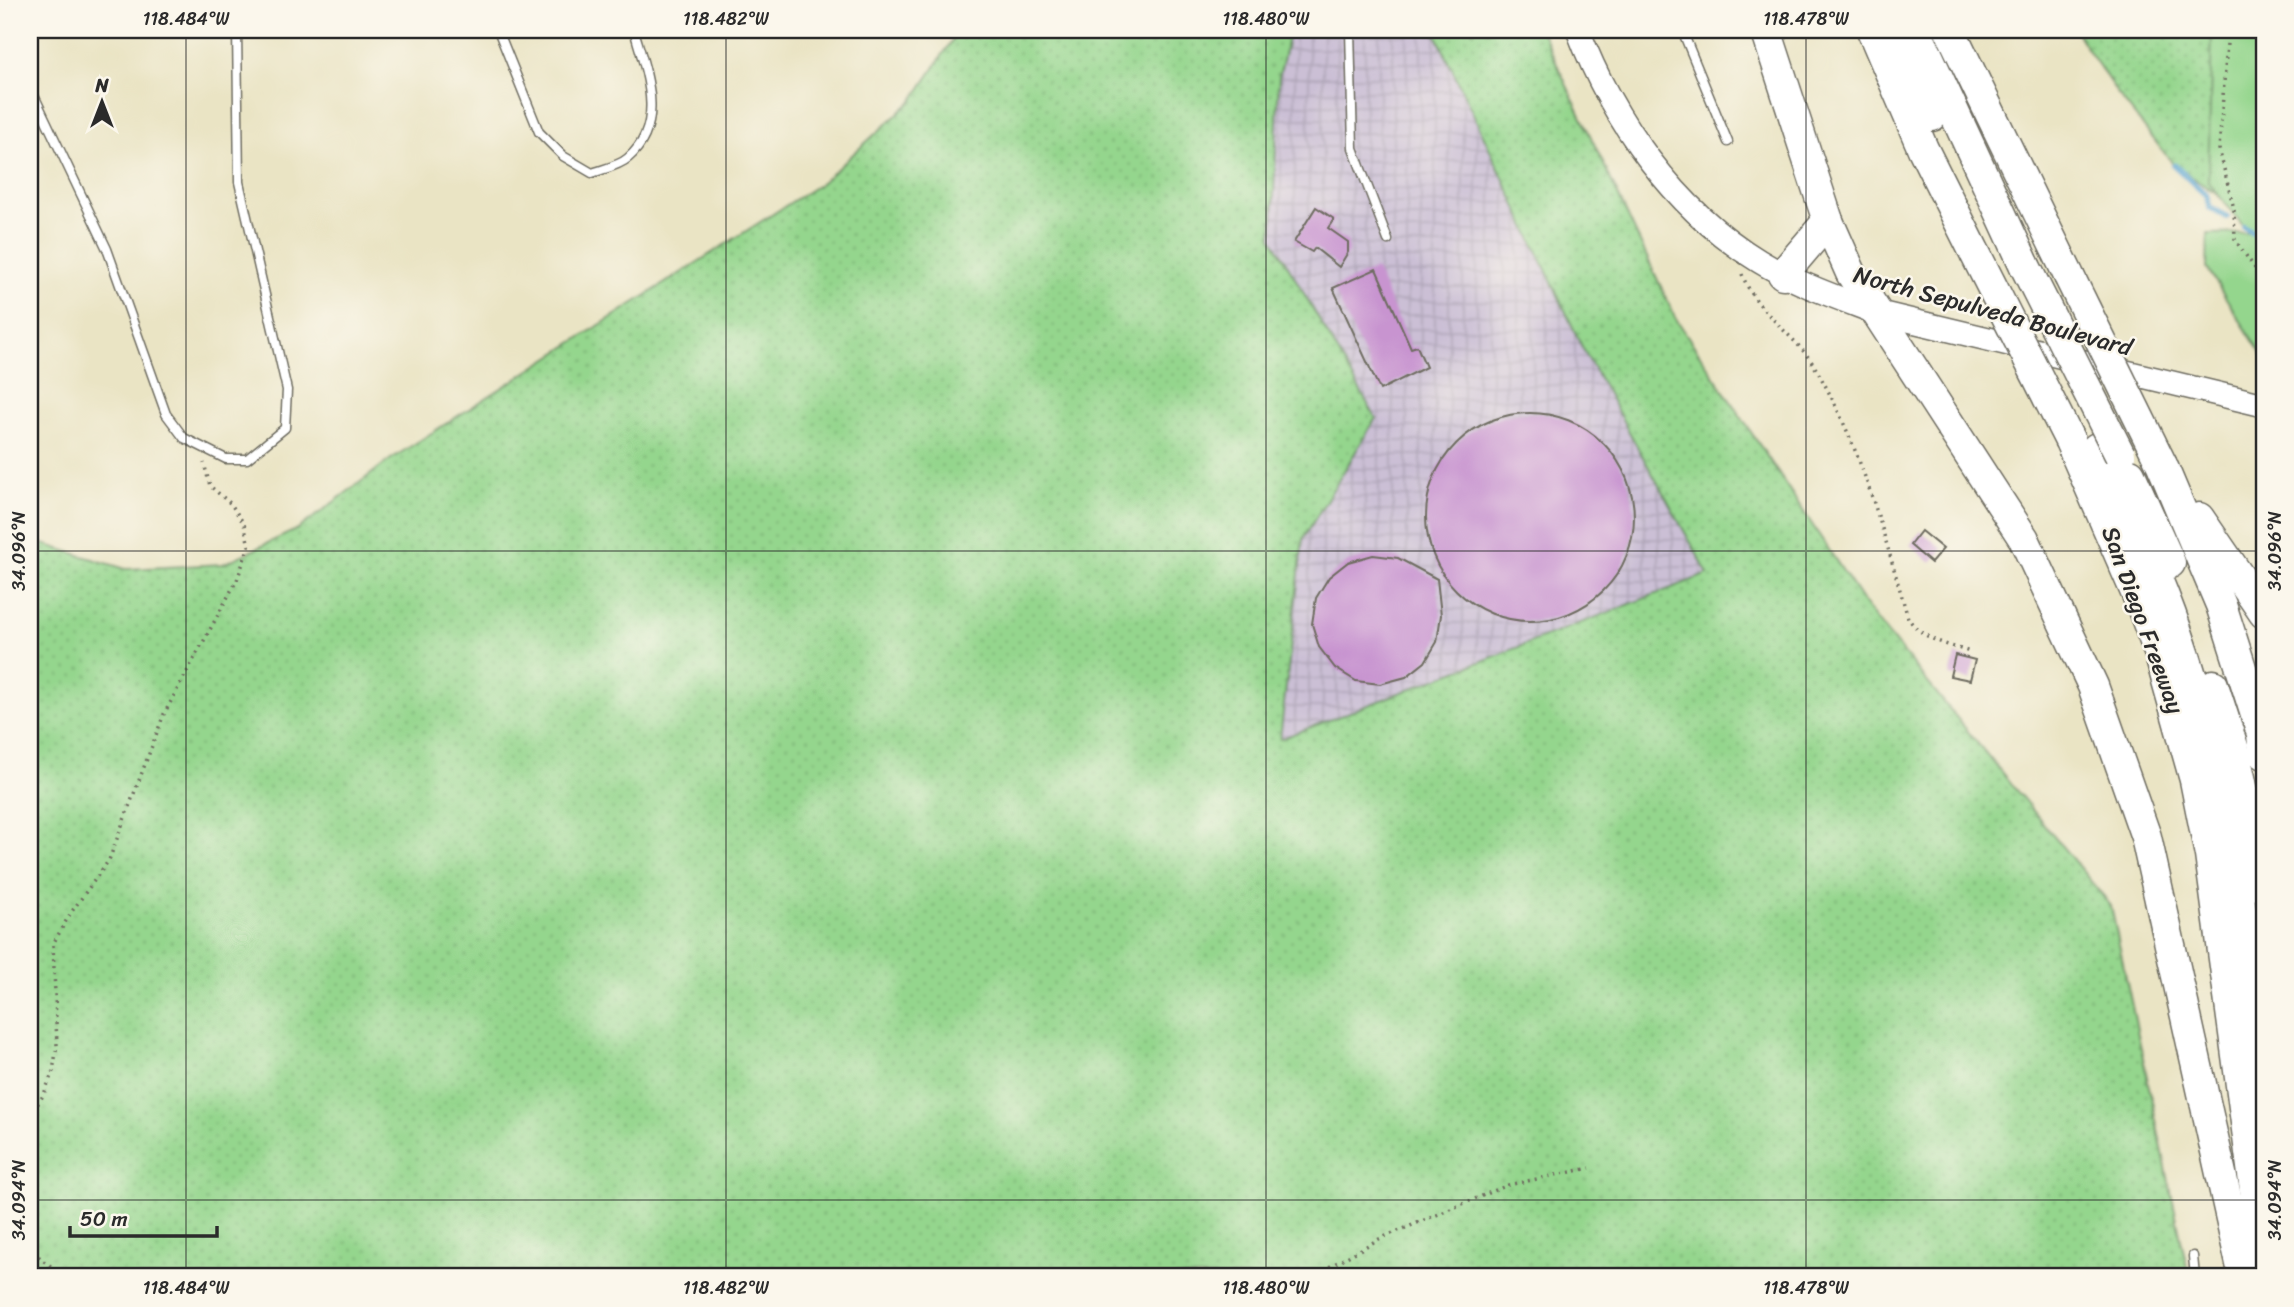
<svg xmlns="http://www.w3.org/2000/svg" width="2294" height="1307" viewBox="0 0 2294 1307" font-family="Sriracha,sans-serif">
	<defs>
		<pattern id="industrial-grid" width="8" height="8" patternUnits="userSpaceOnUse" patternTransform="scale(1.75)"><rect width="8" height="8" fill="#cbbfd5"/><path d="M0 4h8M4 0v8" fill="none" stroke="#aea4b7"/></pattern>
		<pattern id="grass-dots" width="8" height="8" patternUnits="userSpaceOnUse" patternTransform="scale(1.75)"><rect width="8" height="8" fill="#94d68d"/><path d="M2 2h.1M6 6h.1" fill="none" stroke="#80b87a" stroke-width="1.8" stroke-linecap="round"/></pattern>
	</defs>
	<rect width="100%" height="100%" fill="#fbf7ec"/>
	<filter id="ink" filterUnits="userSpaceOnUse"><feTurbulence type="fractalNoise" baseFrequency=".0143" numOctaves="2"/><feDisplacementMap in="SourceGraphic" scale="14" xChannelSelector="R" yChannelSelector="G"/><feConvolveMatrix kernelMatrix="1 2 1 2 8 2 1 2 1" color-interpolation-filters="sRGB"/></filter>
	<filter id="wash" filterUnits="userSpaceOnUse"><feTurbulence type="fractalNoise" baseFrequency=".00686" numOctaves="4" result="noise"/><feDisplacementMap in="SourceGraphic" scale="28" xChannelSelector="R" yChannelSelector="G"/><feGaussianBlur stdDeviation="1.57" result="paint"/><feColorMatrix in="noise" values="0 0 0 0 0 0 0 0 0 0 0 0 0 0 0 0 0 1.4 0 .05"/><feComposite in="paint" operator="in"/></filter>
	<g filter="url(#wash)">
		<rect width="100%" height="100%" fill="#eae4c4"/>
		<polygon fill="url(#industrial-grid)" points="1290,30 1434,30 1583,349 1708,574 1280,739 1303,539 1376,418 1272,238 1279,77"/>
		<g fill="url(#grass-dots)" stroke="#60805c" stroke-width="2">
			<polygon points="959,30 1290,30 1279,77 1272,238 1376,418 1303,539 1280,739 1708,574 1583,349 1434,30 1541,30 1675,317 1870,612 2111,906 2189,1277 30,1277 30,540 126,569 223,564 298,529 391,459 821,183 913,100"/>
			<polygon points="2075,30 2264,30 2264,226 2174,165 2117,93"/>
		</g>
		<polygon fill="#94d68d" stroke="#60805c" stroke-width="2" points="2212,30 2264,30 2264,358 2207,268 2208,234 2249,233 2208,182"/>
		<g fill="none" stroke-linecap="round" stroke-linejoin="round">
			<g stroke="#56a3cf" stroke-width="6">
				<polyline points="2174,165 2206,195 2210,208 2227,217"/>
				<polyline points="2244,227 2264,240"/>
			</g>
		</g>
		<g id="blocks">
			<g fill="#c894d0">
				<polygon points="1316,207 1334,219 1328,228 1348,242 1348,252 1339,267 1315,248 1312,252 1294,242"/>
				<polygon points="1376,269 1411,348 1417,346 1426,367 1380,390 1333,288"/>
				<circle cx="1530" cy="517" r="104"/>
				<polygon points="1921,531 1943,549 1931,563 1910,545"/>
				<polygon points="1373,555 1398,558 1437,579 1441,615 1437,642 1425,662 1406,677 1380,684 1356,681 1335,668 1319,647 1312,624 1316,598 1329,577 1348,562"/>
				<polygon points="1955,655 1975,660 1970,680 1950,676"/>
			</g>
		</g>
	</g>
	<g filter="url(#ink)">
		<use href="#blocks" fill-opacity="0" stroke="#6e6c61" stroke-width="2"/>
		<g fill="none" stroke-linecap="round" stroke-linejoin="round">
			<g stroke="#6e6c61" stroke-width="11">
				<g id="lane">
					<path d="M498,30L539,132L563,156L592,173C603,169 619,166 628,158C667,124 646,72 634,30"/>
					<polyline points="1350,30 1353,148 1388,240"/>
					<polyline points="1682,30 1728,142"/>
					<polyline points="30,87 107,249 166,414 184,438 226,459 247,459 285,428 287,390 239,182 237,30"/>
					<polyline points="2193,1256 2195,1277"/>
				</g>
			</g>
			<g stroke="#6e6c61" stroke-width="26">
				<path id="secondary" d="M1578,30C1612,120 1675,210 1759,261C1795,283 1836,297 1875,312L2264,405"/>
			</g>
			<g stroke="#6e6c61" stroke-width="33">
				<g id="highway">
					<polyline points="1766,30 1828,221 1851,273 2024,539 2093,686 2146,837 2244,1277"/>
					<polyline points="1872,30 1923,149 1975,253"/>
					<polyline points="1894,30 1932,116"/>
					<polyline points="1916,30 2025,266"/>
					<polyline points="1950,30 2069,276"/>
					<polyline points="1783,274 1828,221"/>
					<polyline points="2070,441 2141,604 2159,652 2195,780 2210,855 2264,1256"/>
					<path d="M2097,448C2119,497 2143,544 2163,594C2224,749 2243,917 2264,1082"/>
					<polyline points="2162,465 2221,605 2262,734 2264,754"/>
					<polyline points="2130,474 2170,563"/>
					<polyline points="2199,518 2264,613"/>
					<polyline points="2213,685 2234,750 2264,888"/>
				</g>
			</g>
			<g stroke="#6e6c61" stroke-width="3.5" stroke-dasharray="2 5" stroke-linecap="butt">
				<polyline points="2228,30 2219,149 2234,209 2235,240 2264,281"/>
				<path d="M1742,274C1756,313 1795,334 1815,367C1861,446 1883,531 1908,618C1923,640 1946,644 1970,652"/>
				<polyline points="30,1116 44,1094 53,1071 57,1046 53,944 70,914 109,860 164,714 237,580 249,546 244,524 231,504 210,486 204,463"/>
				<polyline points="30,1245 40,1258 65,1277"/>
				<polyline points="1311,1277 1379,1239 1508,1185 1590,1168"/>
			</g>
			<use href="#lane" stroke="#fff" stroke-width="8"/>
			<use href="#secondary" stroke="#fff" stroke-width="23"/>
			<use href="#highway" stroke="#fff" stroke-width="30"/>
			<g stroke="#6e6c61" stroke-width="33" stroke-linecap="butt">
				<g id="highway-bridge">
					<polyline points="1975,253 2070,441"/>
					<polyline points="2025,266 2120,455"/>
					<polyline points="2069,276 2162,465"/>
				</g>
			</g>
			<use href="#highway-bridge" stroke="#fff" stroke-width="30"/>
		</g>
	</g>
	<path fill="none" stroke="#2b2b2b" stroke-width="2" stroke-opacity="0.45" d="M186,30V1277M726,30V1277M1266,30V1277M1806,30V1277M30,551H2264M30,1200H2264"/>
	<g text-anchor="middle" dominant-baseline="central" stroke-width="5" stroke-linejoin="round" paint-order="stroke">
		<g font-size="24" fill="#2b2b2b" stroke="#fbf7ec">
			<text transform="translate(1993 311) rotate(15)">North Sepulveda Boulevard</text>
			<text transform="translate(2143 620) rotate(70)">San Diego Freeway</text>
		</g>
	</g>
	<rect width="2294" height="1307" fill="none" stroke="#fbf7ec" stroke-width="77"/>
	<g transform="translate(102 102)" stroke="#fbf7ec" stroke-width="5" paint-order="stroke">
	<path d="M0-5L12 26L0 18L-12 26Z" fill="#2b2b2b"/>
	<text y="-10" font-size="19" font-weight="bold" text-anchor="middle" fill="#2b2b2b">N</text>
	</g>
	<path d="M70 1226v10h147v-10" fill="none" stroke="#2b2b2b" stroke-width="3.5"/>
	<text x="80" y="1226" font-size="21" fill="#2b2b2b" stroke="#fbf7ec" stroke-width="5" paint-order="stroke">50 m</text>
	<rect x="38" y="38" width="2218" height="1230" fill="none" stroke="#2b2b2b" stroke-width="2.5"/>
	<g font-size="18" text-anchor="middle" fill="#2b2b2b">
		<text x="186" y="25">118.484°W</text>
		<text x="726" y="25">118.482°W</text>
		<text x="1266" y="25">118.480°W</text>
		<text x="1806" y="25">118.478°W</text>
		<text transform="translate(19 551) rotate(-90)" y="6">34.096°N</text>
		<text transform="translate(2275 551) rotate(-90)" y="6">34.096°N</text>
		<text transform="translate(19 1200) rotate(-90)" y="6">34.094°N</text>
		<text transform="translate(2275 1200) rotate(-90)" y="6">34.094°N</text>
		<text x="186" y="1294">118.484°W</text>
		<text x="726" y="1294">118.482°W</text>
		<text x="1266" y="1294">118.480°W</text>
		<text x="1806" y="1294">118.478°W</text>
	</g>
</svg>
